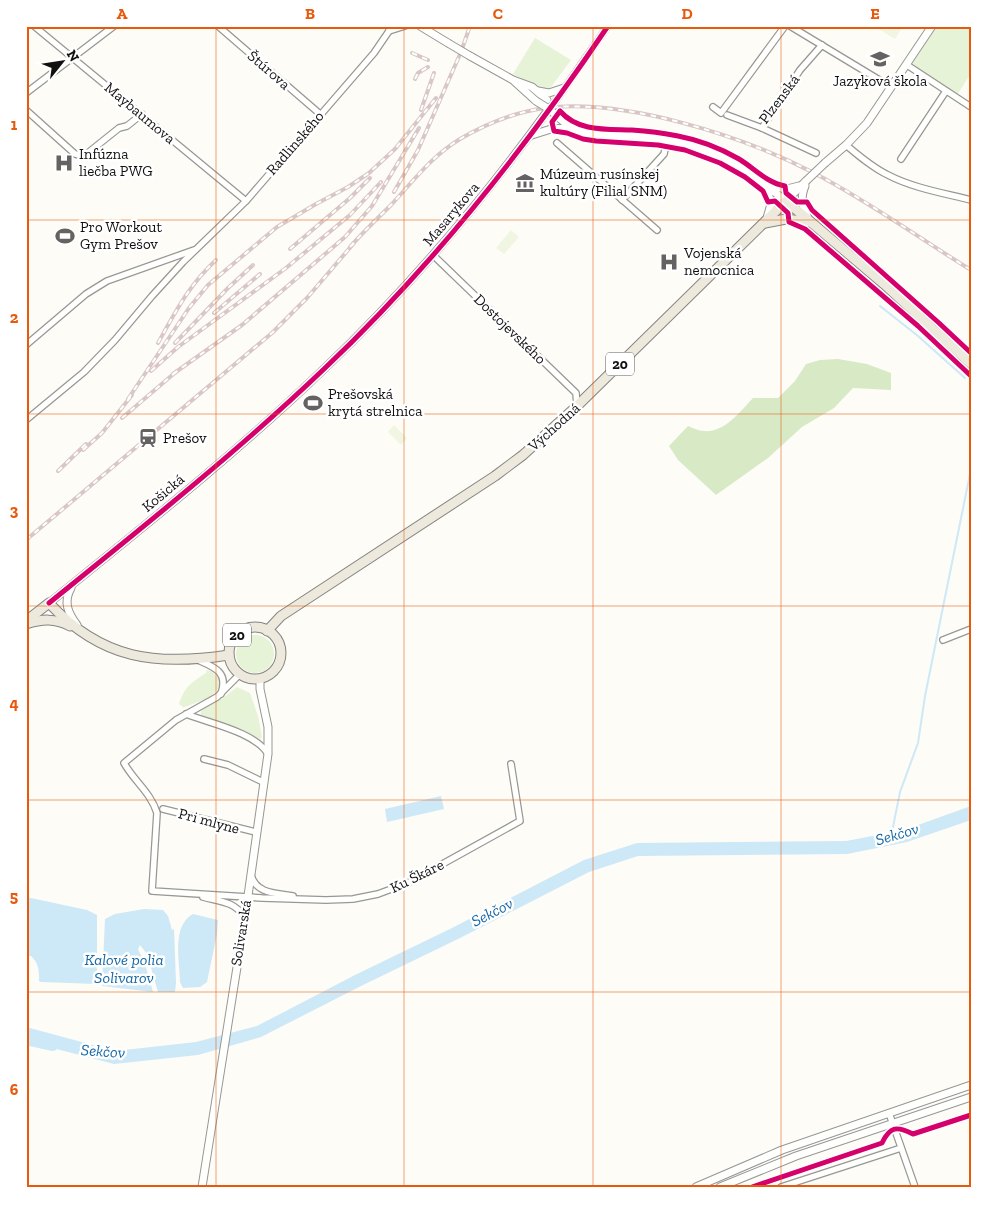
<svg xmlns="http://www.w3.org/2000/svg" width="997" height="1213" viewBox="0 0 997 1213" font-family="'Zilla Slab',serif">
	<rect width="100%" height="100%" fill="#fdfcf7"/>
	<g fill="#e7f3d7">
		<polygon points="937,26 971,26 971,73 956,97 910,67"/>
		<polygon points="535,38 571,60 551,87 547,89 535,87 513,74"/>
		<circle cx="255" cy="654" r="19"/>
		<path d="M207,670L213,672L218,678H220L219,688L209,698L182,708L183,707L179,704C185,686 191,683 206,673Z"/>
		<polygon points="237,687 250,693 258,716 262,737 260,739 237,728 207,720 201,716 201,711 227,695"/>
	</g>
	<path fill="#d8eac5" d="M838,359L867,364L891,373V390L853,388L834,408L802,427L768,458L716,495L678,460L669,446L688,426C693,428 699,431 704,431C724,433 740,412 753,398H778L795,381L806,364L820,360Z"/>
	<g fill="#f0f6e1">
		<polygon points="874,26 903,26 895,39"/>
		<polygon points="511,230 519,237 504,254 496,248"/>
		<polygon points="394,425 407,438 401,445 388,432"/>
	</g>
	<g fill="#cde8f7">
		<polygon points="441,796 444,809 387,822 385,809"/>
		<polygon points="971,806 971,820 907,842 847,854 638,856 589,872 458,939 361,986 261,1037 198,1055 114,1064 26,1041 26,1027 115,1051 196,1042 257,1026 355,975 452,928 584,860 637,843 846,841 904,830"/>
		<path d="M26,897L87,910L97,915V984L41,982L39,981C39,971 39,963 31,956H26Z"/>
		<polygon points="144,909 163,910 168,916 172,930 174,929 176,983 175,992 158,992 147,954 140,945 138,949 145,964 153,992 102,986 105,919 115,914"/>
		<path d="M193,914L218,920L217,934L207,982L200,987L183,988L180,982C180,962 171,926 193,914Z"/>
	</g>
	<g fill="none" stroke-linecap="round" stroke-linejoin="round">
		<g stroke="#cde8f7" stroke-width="2">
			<polyline points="880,306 918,336 965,378"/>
			<polyline points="892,832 900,792 918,743 925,696 971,469"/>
		</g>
		<polyline stroke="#cde8f7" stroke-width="10" points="26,1040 53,1046"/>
		<g stroke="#979795" stroke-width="8">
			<g id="minor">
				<polyline points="34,26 246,201"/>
				<polyline points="218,26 320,114"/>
				<polyline points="790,26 891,87"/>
				<polyline points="389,31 405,26"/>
				<polyline points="907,65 971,107"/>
				<polyline points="26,93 114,26"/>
				<polyline points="557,99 608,26"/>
				<polyline points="713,107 721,113 785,26"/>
				<polyline points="26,110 75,154 84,156 119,128 127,126 142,114"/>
				<polyline points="727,115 762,128 800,70 822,45"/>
				<polyline points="762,128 816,153"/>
				<polyline points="557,143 657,230"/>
				<path d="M846,145C859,156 873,168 888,175C913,188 943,193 971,200"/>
				<polyline points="901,159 946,91"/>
				<polyline points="622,200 664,154 667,140"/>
				<polyline points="433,255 576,393 577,406"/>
				<polyline points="26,345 86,294 107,281 194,250"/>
				<polyline points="26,420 84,372 115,340 152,296 183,262 246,201 374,53 389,31 390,26"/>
				<polyline points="943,640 971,629"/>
				<path d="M198,660C214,667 229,672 221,694"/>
				<path d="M240,674L217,697L176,720L124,763C134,781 151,793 157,813L152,891L262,898L326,900L353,899L378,894L410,882L520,821L511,764"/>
				<path d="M186,714C209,723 255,732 268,754"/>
				<polyline points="204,759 228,765 263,782"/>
				<polyline points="163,809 256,832"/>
				<path d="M251,875C256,894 276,893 293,896"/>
				<path d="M203,897C222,902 233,901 245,917"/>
				<polyline points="889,1113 915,1187"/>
				<polyline points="781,1187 901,1148"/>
			</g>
		</g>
		<g stroke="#979795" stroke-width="9">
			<g id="tertiary">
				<polyline points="420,26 448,43"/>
				<polyline points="470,56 513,80 532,87 547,100"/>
				<polyline points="515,82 536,101"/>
				<polyline points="538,91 549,93 564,88"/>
				<polyline points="532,135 551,129 570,128"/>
				<polyline points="825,163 846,145 867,123 932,26"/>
				<polyline points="766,185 771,204 767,218"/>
				<polyline points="768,186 787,189 799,186"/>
				<path d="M805,186C800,198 802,206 808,218"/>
				<path d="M71,588C63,602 68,613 77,625"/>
				<path d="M49,603C143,527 238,452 325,368C408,289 482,201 549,109L571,128L585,133L667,140L685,144L714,154L743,168L786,201L806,181"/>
				<polyline points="202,1187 245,917 268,754 268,727 260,689 260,679"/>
				<polyline points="696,1187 782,1150 971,1085"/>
				<polyline points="720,1187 796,1156 971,1097"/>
			</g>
		</g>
		<g stroke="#858482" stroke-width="11">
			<g id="primary">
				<polyline points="765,223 786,219 809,222"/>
				<path d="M26,621L49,603C102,660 156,666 229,655"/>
				<path d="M26,624C42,619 55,618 70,626"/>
				<circle cx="255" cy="653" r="26"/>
				<polyline points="267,631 281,616 495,476 523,455 577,406 786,201 884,284 971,364"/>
			</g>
		</g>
		<use href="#minor" stroke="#fffffe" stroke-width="5.5"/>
		<use href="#tertiary" stroke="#fffffe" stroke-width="7"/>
		<use href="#primary" stroke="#ede9dc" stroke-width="9"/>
		<g stroke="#d9c6c7" stroke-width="4">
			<g id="rail">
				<polyline points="412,53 428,60"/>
				<polyline points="415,79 418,73 428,67"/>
				<polyline points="421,110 434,73"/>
				<polyline points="394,192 418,150 461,52 470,26"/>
				<path d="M350,247C363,232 378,218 392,204C414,180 432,156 460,139C486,124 515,112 545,108C624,98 743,136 814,173C868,201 919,238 971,270"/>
				<polyline points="290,249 350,198 370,178"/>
				<polyline points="214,313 260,274"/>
				<path d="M158,343C176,311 189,285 216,260"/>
				<polyline points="175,343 228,288 253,265"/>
				<polyline points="151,371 178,347 286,268 350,215 381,182"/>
				<polyline points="173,374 242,325 345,237 372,206 419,128"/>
				<polyline points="128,399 189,308 208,285 277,227 316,204 348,187 369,173 395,149 436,98"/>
				<polyline points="122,418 177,371"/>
				<polyline points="83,450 102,433 132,395"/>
				<polyline points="58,471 86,444"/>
				<polyline points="26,540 272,333 307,298 354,243"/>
			</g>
		</g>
		<use href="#rail" stroke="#fff" stroke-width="2" stroke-dasharray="5.5" stroke-linecap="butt"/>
		<g stroke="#979795" stroke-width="8" stroke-linecap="butt">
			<polyline id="minor-bridge" points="549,109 557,99"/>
		</g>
		<g stroke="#979795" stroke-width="9" stroke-linecap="butt">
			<g id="tertiary-bridge">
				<polyline points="448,43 470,56"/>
				<polyline points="536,101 549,109"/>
				<polyline points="806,181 825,163"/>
			</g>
		</g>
		<use href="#minor-bridge" stroke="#fffffe" stroke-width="5.5"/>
		<use href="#tertiary-bridge" stroke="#fffffe" stroke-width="7"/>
		<g stroke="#fff" stroke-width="8">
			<g id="cycleway">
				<path d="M971,353L939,323L812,210L807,202H797L786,193L785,186C767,183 754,168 739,159C720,148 699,140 678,136C663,133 647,131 632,130C607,129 578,132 560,111L552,122L554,131L567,133L583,139L596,141L658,145L685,150L720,163L745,177L763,191L768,202L775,201L788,213L789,222L805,229L918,326L971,376"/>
				<path d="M49,603C143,527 237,452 324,369C432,267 525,149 608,26"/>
				<path d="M752,1187L882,1143C890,1126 897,1126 913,1134L971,1115"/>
			</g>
		</g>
		<use href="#cycleway" stroke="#d6006c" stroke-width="5"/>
	</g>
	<path fill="none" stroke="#e8590c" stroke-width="1" stroke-opacity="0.55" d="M216,26V1187M404,26V1187M593,26V1187M781,26V1187M26,220H971M26,414H971M26,606H971M26,800H971M26,992H971"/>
	<defs>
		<g id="university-bare" transform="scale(1.5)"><path d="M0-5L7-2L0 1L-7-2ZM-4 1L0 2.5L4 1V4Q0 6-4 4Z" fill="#646362" stroke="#fff" stroke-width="2.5" paint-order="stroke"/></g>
		<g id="hospital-bare" transform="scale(1.5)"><path d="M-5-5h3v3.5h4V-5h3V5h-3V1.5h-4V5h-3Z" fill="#646362" stroke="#fff" stroke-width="2.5" paint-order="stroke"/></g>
		<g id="museum-bare" transform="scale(1.5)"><path d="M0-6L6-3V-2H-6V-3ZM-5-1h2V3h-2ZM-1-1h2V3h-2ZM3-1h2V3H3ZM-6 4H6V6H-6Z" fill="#646362" stroke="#fff" stroke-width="2.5" paint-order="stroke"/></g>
		<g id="stadium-bare" transform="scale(1.5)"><path d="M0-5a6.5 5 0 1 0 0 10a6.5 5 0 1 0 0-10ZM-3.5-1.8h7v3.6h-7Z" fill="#646362" stroke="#fff" stroke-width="2.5" paint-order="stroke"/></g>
		<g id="station-bare" transform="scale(1.5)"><path d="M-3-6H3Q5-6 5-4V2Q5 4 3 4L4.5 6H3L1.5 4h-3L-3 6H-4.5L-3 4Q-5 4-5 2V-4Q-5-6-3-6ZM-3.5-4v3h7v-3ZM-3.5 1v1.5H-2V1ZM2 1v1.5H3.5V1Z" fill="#646362" stroke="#fff" stroke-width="2.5" paint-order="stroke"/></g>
	</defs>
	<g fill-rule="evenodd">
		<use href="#university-bare" x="880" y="59"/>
		<use href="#hospital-bare" x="64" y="163"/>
		<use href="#museum-bare" x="525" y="183"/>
		<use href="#stadium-bare" x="65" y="236"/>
		<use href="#hospital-bare" x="669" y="262"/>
		<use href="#stadium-bare" x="313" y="403"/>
		<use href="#station-bare" x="148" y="438"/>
	</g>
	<g text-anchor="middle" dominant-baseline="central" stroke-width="5" stroke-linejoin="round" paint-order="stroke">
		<g fill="#fff" stroke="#585858" stroke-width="1">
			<rect x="606" y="352.5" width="28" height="23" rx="4"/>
			<rect x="223" y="623.5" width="28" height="23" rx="4"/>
		</g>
		<g font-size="14" font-weight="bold" fill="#111">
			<text x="620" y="364">20</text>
			<text x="237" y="635">20</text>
		</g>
		<g font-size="15" fill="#111" stroke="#fff">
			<text transform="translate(269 70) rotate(41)">Štúrova</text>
			<text transform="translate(779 99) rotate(-53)">Plzenská</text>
			<text transform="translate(140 113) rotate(40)">Maybaumova</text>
			<text transform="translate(295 143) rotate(-49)">Radlinského</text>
			<text transform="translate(451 214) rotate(-50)">Masarykova</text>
			<text transform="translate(510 329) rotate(44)">Dostojevského</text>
			<text transform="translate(554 427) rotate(-42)">Východná</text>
			<text transform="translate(163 493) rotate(-40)">Košická</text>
			<text transform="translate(209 821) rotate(15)">Pri mlyne</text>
			<text transform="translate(417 876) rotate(-26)">Ku Škáre</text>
			<text transform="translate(241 933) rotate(-81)">Solivarská</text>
		</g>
		<g font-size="15" fill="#111" stroke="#fff" text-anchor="start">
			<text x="880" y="81" text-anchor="middle">Jazyková škola</text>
			<text x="79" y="154">Infúzna<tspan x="79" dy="17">liečba PWG</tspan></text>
			<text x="540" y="174">Múzeum rusínskej<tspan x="540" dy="17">kultúry (Filial SNM)</tspan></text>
			<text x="80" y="227">Pro Workout<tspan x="80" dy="17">Gym Prešov</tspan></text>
			<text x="684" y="253">Vojenská<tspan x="684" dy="17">nemocnica</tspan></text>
			<text x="328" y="394">Prešovská<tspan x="328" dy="17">krytá strelnica</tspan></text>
			<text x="163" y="438">Prešov</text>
		</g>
		<g font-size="16" font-style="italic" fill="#1768a6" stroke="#fff">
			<text transform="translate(897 834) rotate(-16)">Sekčov</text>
			<text transform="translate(492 912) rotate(-27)">Sekčov</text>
			<text x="124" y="959">Kalové polia<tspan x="124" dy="18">Solivarov</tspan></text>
			<text transform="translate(103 1051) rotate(4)">Sekčov</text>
		</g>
	</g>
	<rect width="997" height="1213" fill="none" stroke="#ffffff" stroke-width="55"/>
	<g transform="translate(62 62) rotate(60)" stroke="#ffffff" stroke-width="4" paint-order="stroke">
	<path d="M0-4L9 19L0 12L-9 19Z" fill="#111111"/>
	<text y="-8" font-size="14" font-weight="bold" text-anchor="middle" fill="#111111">N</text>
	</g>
	<rect x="28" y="28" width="942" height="1158" fill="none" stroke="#e8590c" stroke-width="2"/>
	<g font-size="16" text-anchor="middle" font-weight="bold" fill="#e8590c">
		<text x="122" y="19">A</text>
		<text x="310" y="19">B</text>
		<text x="498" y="19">C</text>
		<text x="687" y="19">D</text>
		<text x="875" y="19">E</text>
		<text x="14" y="130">1</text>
		<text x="14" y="323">2</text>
		<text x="14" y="516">3</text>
		<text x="14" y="709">4</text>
		<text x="14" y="902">5</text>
		<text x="14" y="1095">6</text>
	</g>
</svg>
